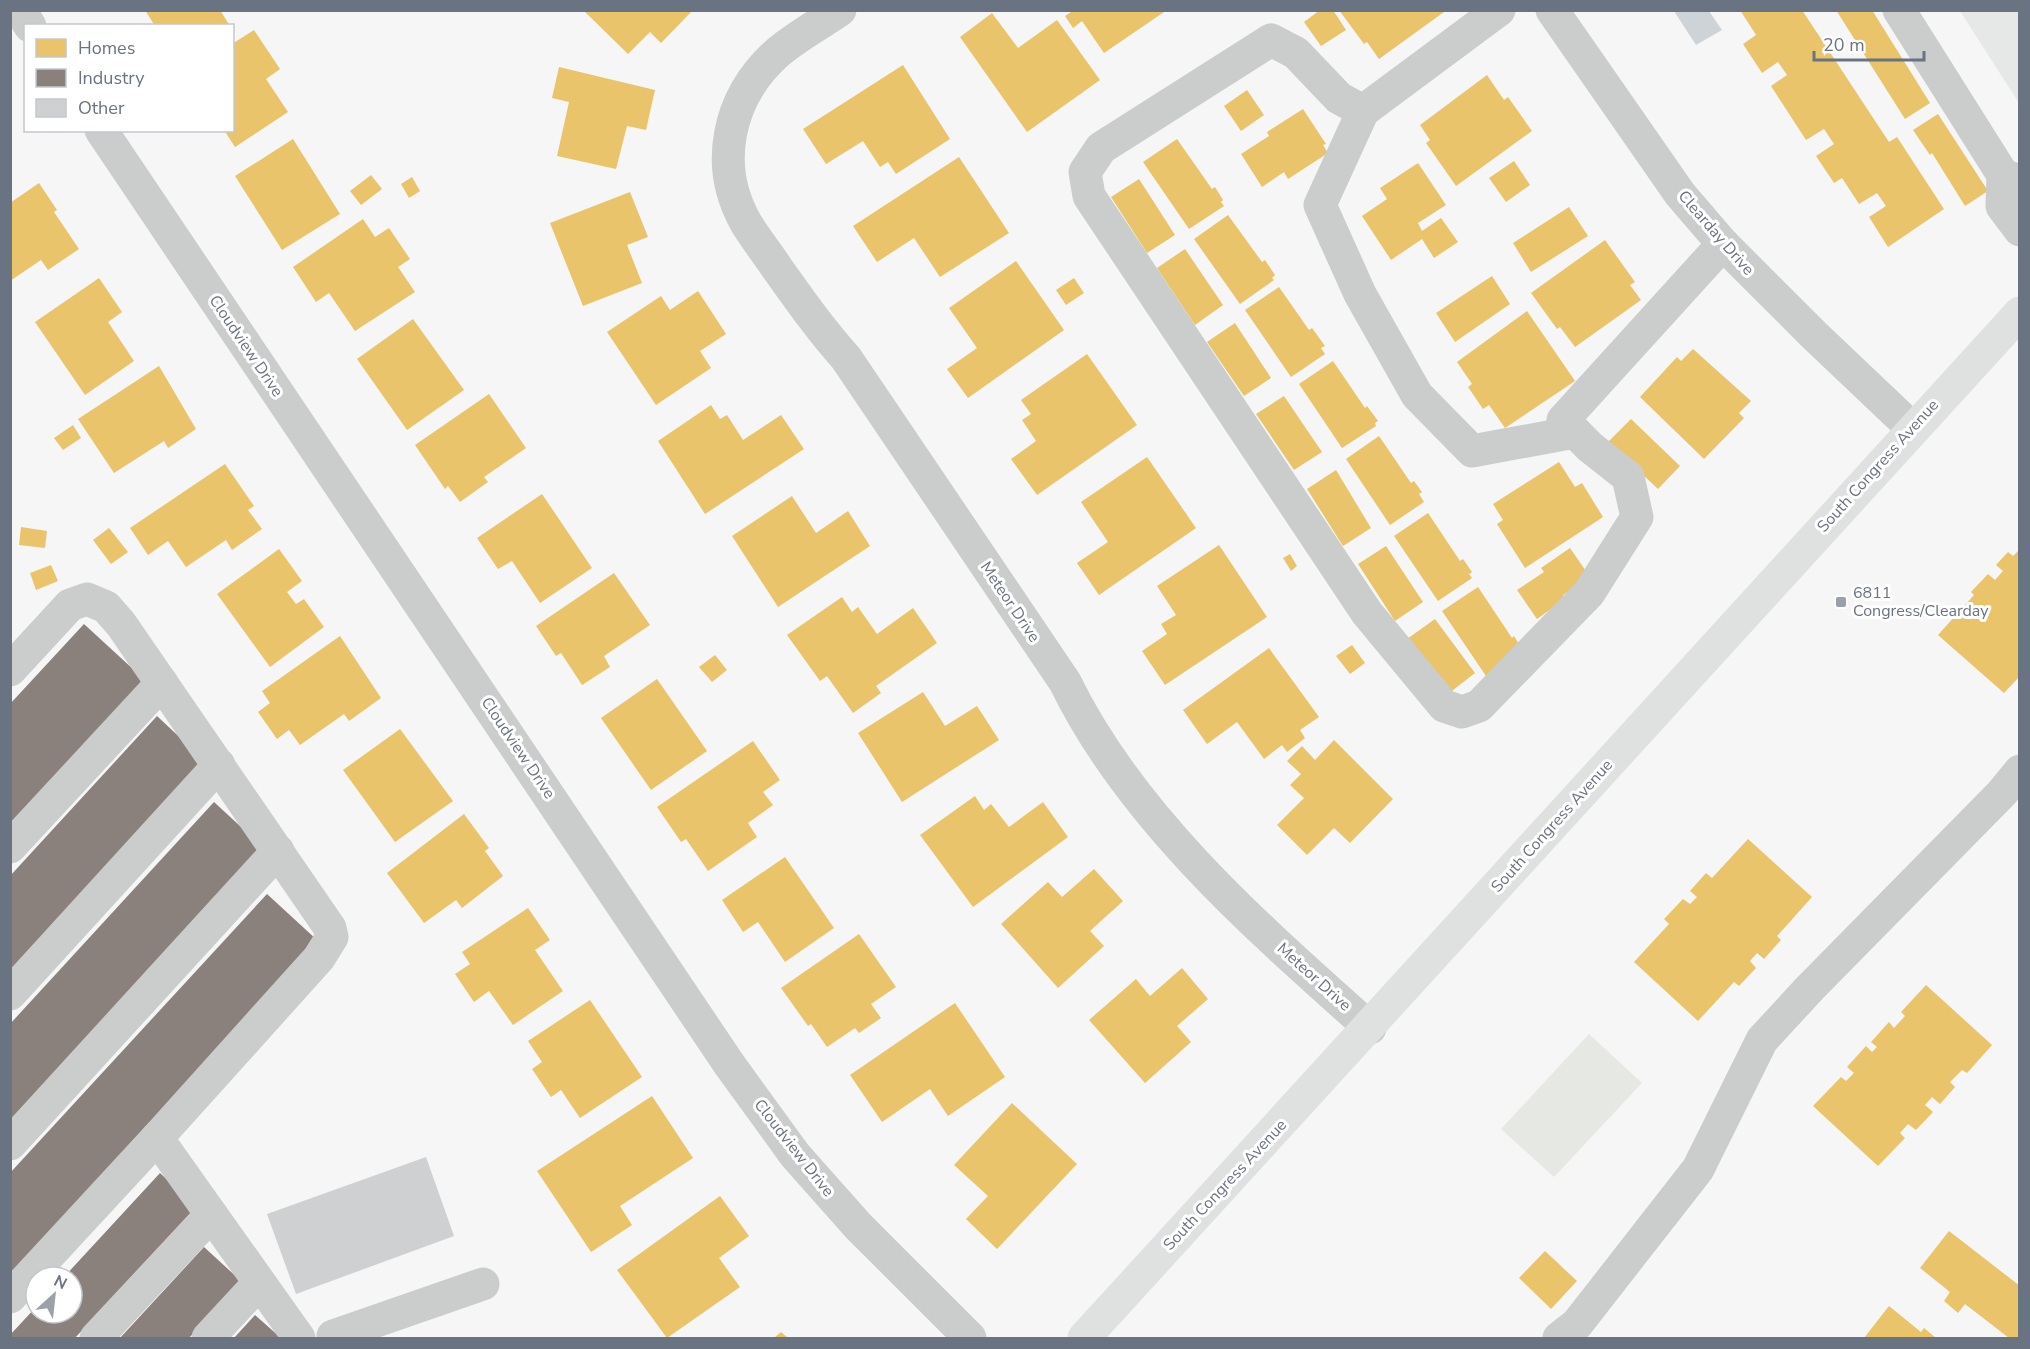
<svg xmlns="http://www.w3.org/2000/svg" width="2030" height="1349" viewBox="0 0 2030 1349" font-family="'Nunito Sans',sans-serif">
	<rect width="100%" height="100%" fill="#f6f6f6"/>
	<polygon fill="#e6e7e7" points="1960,11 2019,11 2019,103"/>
	<polygon fill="#e6e8e4" points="1589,1034 1642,1083 1554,1177 1501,1129"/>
	<polygon fill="#ced3d7" points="1674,11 1709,11 1722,30 1696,45"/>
	<g fill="#e9c46a">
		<polygon points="145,10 220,10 230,26 155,26"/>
		<polygon points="583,10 693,10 661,43 650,32 628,54"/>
		<polygon points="1074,10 1167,10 1104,53 1082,21 1073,28 1065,16"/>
		<polygon points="1320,10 1333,10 1346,30 1321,46 1304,22"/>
		<polygon points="1339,10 1443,10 1444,12 1379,59 1367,42 1364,44"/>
		<polygon points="1740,10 1802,10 1889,142 1897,137 1944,209 1888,247 1869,217 1886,206 1877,193 1859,204 1842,178 1834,183 1816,156 1834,144 1824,129 1806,140 1771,86 1787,75 1778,62 1762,73 1743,44 1756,35"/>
		<polygon points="1836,10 1872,10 1930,103 1905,119"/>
		<polygon points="992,13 1018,48 1057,20 1100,80 1027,132 960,37"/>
		<polygon points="254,30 280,69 266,79 288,112 235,147 224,130 232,130 232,44"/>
		<polygon points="903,65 950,139 896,174 888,162 880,167 863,141 826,164 803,129"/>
		<polygon points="559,67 655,90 646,130 627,126 616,169 557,156 569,102 552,98"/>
		<polygon points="1487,75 1504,100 1508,97 1532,131 1456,186 1426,143 1430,140 1420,125"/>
		<polygon points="1247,90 1264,115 1241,131 1224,106"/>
		<polygon points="1303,109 1326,144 1323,145 1328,153 1288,179 1284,172 1262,187 1241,154 1269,136 1267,132"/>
		<polygon points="1938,114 1988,191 1965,206 1932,153 1930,155 1913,130"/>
		<polygon points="293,139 340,214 282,250 235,176"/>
		<polygon points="1177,139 1212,189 1215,187 1223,200 1221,202 1224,206 1189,229 1143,162"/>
		<polygon points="959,157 1009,233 940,277 914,238 877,262 853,226"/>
		<polygon points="1514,161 1530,185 1506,202 1489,178"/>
		<polygon points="1418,163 1446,205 1418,223 1422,231 1441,218 1458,242 1434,258 1422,239 1391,260 1362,216 1387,199 1380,188"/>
		<polygon points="371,175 382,189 361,205 350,191"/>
		<polygon points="412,177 420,191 409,198 401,184"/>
		<polygon points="1139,179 1175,235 1147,253 1111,197"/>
		<polygon points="39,183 57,210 54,212 79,249 48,270 41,260 10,281 10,203"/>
		<polygon points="630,192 648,237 627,245 642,283 583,306 550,223"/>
		<polygon points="1569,207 1588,236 1531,272 1513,243"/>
		<polygon points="1228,215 1262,262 1265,260 1275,275 1272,278 1274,280 1240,304 1194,239"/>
		<polygon points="363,219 375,237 389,228 410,259 398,267 415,292 355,331 329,293 316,302 293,267"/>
		<polygon points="1605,240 1635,282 1630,285 1641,300 1575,347 1560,327 1557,329 1531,293"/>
		<polygon points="1185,249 1223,305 1195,325 1157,268"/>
		<polygon points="1016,261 1064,330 968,398 947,369 977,348 949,308"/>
		<polygon points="1492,276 1510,304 1455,342 1436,313"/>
		<polygon points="99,278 122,312 108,322 134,361 85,395 35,322"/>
		<polygon points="1074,278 1084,293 1066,305 1056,290"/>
		<polygon points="1279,287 1309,330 1312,328 1325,346 1321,348 1325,354 1291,377 1245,310"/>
		<polygon points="698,291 726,334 700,351 711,368 656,405 607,332 661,296 670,310"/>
		<polygon points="1527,311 1575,381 1505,428 1489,405 1483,409 1468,387 1472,384 1457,362"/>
		<polygon points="413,319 464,390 407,430 357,359"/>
		<polygon points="1235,323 1271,378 1244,396 1207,342"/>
		<polygon points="1693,349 1751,401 1739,413 1744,418 1704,459 1640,397 1677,357 1681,361"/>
		<polygon points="1087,354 1137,425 1037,495 1011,459 1036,441 1022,420 1031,414 1021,400"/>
		<polygon points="1333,361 1365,408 1367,406 1378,421 1375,423 1376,426 1342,448 1299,384"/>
		<polygon points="159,366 196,429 168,448 164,441 114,473 78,419"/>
		<polygon points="489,394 526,448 484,477 488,482 460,502 448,486 445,489 415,445"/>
		<polygon points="1284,396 1322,452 1294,470 1256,414"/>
		<polygon points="711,405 720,419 727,415 743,440 781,415 804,449 705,514 658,441"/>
		<polygon points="1631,419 1680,466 1658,489 1608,442"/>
		<polygon points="73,425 81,438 63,450 54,438"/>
		<polygon points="1379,436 1411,483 1414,481 1419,488 1422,492 1419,494 1424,502 1390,525 1346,459"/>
		<polygon points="1147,457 1196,528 1099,595 1077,563 1108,542 1081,502"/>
		<polygon points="1559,462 1575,487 1582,483 1603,517 1525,568 1497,524 1503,520 1493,504"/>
		<polygon points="225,464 254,506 248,510 262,529 232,550 226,540 186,567 168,541 148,555 130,528"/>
		<polygon points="1336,470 1371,528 1343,546 1307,489"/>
		<polygon points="542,494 592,568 540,603 512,561 498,569 477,538"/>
		<polygon points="792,496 816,533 848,511 870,546 778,607 732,536"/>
		<polygon points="1428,513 1460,561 1463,559 1472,572 1469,574 1472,578 1438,601 1394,536"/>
		<polygon points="21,527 47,531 45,548 19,545"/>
		<polygon points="109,528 128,552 111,564 93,540"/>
		<polygon points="1219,545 1267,617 1165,685 1142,651 1167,634 1161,624 1176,615 1157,586"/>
		<polygon points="1386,546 1423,602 1395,621 1358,564"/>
		<polygon points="1570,548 1590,577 1563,595 1565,599 1537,619 1517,590 1544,572 1541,568"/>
		<polygon points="279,549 302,581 287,592 296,604 304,599 324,627 270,667 217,594"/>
		<polygon points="2020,549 2020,676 2004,693 1938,635 1974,595 1971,592 1988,574 1995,580 2003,571 1996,565 2008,552 2013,556"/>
		<polygon points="1290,554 1297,566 1291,571 1283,558"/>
		<polygon points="51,565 58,581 36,590 30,573"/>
		<polygon points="614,573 650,625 604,656 610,667 582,685 561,653 556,656 536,626"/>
		<polygon points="1478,587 1512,638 1514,636 1522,649 1486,676 1442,611"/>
		<polygon points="842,597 852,612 858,607 877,634 913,608 937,643 876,686 881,693 853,713 827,676 820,681 787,635"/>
		<polygon points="1435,619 1475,673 1448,694 1407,639"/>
		<polygon points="340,636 381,698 349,721 344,714 300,745 289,730 277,739 258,712 270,703 262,691"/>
		<polygon points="1352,645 1365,663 1350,674 1336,656"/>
		<polygon points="1269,648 1319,717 1300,730 1305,738 1287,752 1282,745 1264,759 1237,722 1207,744 1183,710"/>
		<polygon points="715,655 727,670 712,682 699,667"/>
		<polygon points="657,679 707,751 651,790 601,718"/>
		<polygon points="923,692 945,726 977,706 999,740 902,802 858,733"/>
		<polygon points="400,729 453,801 395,842 343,770"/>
		<polygon points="1334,740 1393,799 1350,843 1334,828 1307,855 1277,825 1304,798 1290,785 1301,774 1287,761 1302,746 1315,760"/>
		<polygon points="753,741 780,780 763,792 773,805 748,823 757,837 708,871 686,839 681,842 657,807"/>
		<polygon points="975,796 984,810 991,804 1009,827 1043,802 1068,837 973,907 920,835"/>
		<polygon points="464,814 489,848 485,851 503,876 462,908 456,900 424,923 387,873"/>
		<polygon points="1748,839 1812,897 1777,936 1781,940 1764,959 1757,953 1750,961 1756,968 1739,986 1734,982 1698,1021 1634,962 1669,924 1664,919 1683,899 1690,904 1697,897 1690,891 1706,873 1712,878"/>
		<polygon points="785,857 834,928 785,962 758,922 743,932 722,900"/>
		<polygon points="1094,869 1123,901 1090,931 1104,946 1058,988 1001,924 1048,882 1062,897"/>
		<polygon points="528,908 550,940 535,950 563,991 513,1025 489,991 474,1002 455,974 470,964 462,952"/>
		<polygon points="859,934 896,987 871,1004 881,1018 859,1033 855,1028 827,1047 811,1024 808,1026 781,988"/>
		<polygon points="1182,968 1208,999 1177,1026 1191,1042 1145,1083 1089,1020 1136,979 1150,996"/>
		<polygon points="1926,985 1992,1045 1967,1073 1962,1070 1950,1082 1955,1087 1940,1104 1932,1097 1925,1105 1933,1112 1916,1130 1908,1124 1900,1133 1905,1138 1878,1166 1813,1106 1841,1077 1846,1081 1854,1073 1847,1067 1866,1046 1872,1052 1877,1047 1871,1042 1889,1022 1894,1028 1905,1016 1901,1012"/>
		<polygon points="590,1000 642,1077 580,1118 561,1090 551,1097 532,1069 542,1062 528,1041"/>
		<polygon points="955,1003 1005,1077 948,1116 930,1089 882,1122 850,1075"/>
		<polygon points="652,1096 693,1158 620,1206 632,1225 591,1252 537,1171"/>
		<polygon points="1012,1103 1077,1164 997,1249 966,1219 988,1196 954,1165"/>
		<polygon points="720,1196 749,1236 719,1258 740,1287 667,1338 617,1270"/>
		<polygon points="1949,1231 2020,1286 2020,1338 2009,1338 1965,1304 1958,1313 1944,1301 1950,1292 1920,1268"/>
		<polygon points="1545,1251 1577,1281 1551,1309 1519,1278"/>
		<polygon points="1889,1306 1921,1332 1924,1328 1936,1338 1864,1338"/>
		<polygon points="781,1332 788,1338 774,1338"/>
	</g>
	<g fill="#8a817c">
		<polygon points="84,624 146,681 10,829 10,704"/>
		<polygon points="157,716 206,762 10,976 10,876"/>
		<polygon points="214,802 264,848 10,1125 10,1024"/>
		<polygon points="267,894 317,940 10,1275 10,1173"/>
		<polygon points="160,1173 196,1207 75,1338 10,1338 10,1335 36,1307 36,1313 72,1313 72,1277 64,1277"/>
		<polygon points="204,1247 241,1281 189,1338 120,1338"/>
		<polygon points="255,1315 281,1338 234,1338"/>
	</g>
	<polygon fill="#cfd0d1" points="426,1157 454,1236 296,1294 267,1214"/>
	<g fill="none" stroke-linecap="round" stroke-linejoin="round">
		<g stroke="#cbcccc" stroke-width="33">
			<polyline points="20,10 30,26"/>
			<path d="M840,10C820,24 795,37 776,54C728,98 713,165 746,223C755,238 767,253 777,268C799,299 820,329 846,358L1065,682C1131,818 1259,929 1370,1028"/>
			<polyline points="1499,10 1363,111 1339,98 1296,53 1271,40 1101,148 1085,172 1089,196 1367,613 1444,706 1462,712 1479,706 1589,593 1637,517 1628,477 1590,447 1563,420 1723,244"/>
			<polyline points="1552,10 1680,194 1723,244 1814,335 1912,428"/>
			<polyline points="1899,10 2003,175 2020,181"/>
			<polyline points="1363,111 1320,205 1360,294 1417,395 1472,451 1575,432"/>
			<polyline points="101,130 729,1064 795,1155 858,1226 970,1338"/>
			<polyline points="2003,175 2002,206 2020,230"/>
			<polyline points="10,670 70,605 87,599 106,607 121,624 330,928 332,937 319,958 157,1138 299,1338"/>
			<polyline points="10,847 162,683"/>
			<polyline points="10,994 219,765"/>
			<polyline points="10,1144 278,851"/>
			<polyline points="10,1297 157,1138"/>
			<polyline points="96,1338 211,1215"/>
			<polyline points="208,1338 259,1283"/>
			<polyline points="335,1338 333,1336 483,1284"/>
			<polyline points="1559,1338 1577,1324 1698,1169 1762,1040 1810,988 2002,793 2020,771"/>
		</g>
		<polyline stroke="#dfe0e0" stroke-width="33" points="1084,1338 2020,313"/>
	</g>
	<rect fill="#9ba1aa" stroke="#fff" stroke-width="2" x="1835" y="596" width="12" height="12" rx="3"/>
	<g text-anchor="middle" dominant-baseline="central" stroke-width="6" stroke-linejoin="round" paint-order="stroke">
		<g font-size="16" fill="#6a7381" stroke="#fff">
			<text transform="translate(1716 233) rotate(49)">Clearday Drive</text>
			<text transform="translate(246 346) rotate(56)">Cloudview Drive</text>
			<text transform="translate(1878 466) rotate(-48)">South Congress Avenue</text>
			<text transform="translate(1010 602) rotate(56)">Meteor Drive</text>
			<text transform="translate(518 748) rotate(56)">Cloudview Drive</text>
			<text transform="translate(1552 826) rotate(-48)">South Congress Avenue</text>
			<text transform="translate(1314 977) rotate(42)">Meteor Drive</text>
			<text transform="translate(794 1148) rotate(52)">Cloudview Drive</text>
			<text transform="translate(1225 1185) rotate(-47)">South Congress Avenue</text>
		</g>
		<g font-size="16" fill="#6a7381" stroke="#fff" text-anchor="start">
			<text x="1853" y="593">6811<tspan x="1853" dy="18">Congress/Clearday</tspan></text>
		</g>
	</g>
	<rect width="2030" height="1349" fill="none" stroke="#6a7381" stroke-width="24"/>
	<rect x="24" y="24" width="210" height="108" fill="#ffffff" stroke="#c3c7cd" stroke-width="1.5"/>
	<rect x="36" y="39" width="30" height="18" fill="#e9c46a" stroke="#c3c7cd" stroke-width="1.5"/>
	<text x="78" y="54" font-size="18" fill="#6a7381">Homes</text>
	<rect x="36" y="69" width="30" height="18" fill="#8a817c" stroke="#c3c7cd" stroke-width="1.5"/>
	<text x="78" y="84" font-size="18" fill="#6a7381">Industry</text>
	<rect x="36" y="99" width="30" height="18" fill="#cfd0d1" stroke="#c3c7cd" stroke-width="1.5"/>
	<text x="78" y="114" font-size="18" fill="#6a7381">Other</text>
	<g transform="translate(54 1295) rotate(27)"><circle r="28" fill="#ffffff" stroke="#c3c7cd" stroke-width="1.5"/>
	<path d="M0-4.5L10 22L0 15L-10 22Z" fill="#9ba1aa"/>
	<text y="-9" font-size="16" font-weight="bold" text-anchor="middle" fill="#6a7381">N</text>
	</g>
	<path d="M1814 51v9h110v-9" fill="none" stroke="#6a7381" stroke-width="3"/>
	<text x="1823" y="51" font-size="18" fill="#6a7381" stroke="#ffffff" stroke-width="4.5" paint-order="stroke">20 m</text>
</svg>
